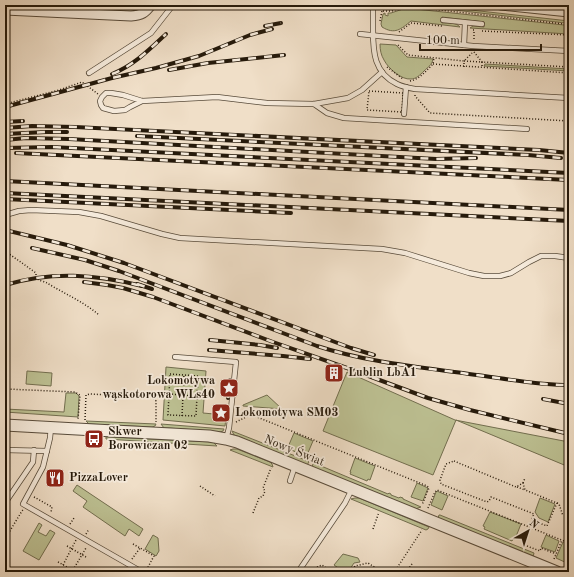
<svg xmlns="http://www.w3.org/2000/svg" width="574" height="577" viewBox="0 0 574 577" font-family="'Old Standard TT',serif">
	<rect width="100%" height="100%" fill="#f0dfc8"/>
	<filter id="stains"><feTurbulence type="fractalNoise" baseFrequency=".005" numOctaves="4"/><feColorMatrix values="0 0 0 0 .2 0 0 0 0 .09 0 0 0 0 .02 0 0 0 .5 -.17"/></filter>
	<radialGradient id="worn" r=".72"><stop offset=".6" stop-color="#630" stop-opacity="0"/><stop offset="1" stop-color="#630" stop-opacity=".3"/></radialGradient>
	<g fill="#bdc193" stroke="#726e4f">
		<polygon points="412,5 426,5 569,21 569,26 565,23"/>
		<path d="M406,8L564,25L569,30V34L470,28L473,26L484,27V22L442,17V23C448,23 456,22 460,27L411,21C401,29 395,35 382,27L381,24L383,14L385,13V15L388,16V13H391Z"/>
		<path d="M380,44L396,45L407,57L433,59C432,65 428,67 424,71C420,75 416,79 411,79C401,80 388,68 384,60C381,55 380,50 380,44Z"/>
		<polygon points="485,64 569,69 569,71 484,66"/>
		<polygon points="166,367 206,371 203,413 225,415 225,410 227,410 225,426 163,420"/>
		<polygon points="27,371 52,373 51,386 26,384"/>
		<polygon points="347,372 455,420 569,442 569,467 456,420 433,475 323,431"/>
		<polygon points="66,393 76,393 79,396 78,417 5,412 5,409 64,412"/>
		<polygon points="267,395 282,409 243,406 243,405"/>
		<polygon points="86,421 156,424 155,426 152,427 89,424"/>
		<polygon points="161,424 224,429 223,431 220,432 169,428 164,428"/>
		<polygon points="232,431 308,461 309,462 307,465 237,436 234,435"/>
		<polygon points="294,433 313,441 307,455 306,454 305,456 289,449 289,447 288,447"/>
		<polygon points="106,437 213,442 217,446 106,439"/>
		<polygon points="233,449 237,449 270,462 272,464 273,467 230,450"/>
		<polygon points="355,458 375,466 370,480 368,479 367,481 350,474 351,472 350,472"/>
		<polygon points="314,463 388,494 389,493 391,494 391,495 399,498 400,497 403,498 403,499 421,507 415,509 312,467 313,464"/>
		<polygon points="417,483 428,488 423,501 411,497"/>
		<polygon points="77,485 143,529 139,536 129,529 125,536 83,507 87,501 73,491"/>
		<polygon points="437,491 448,496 442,510 431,505 436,492"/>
		<polygon points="355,498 359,498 429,527 428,529 426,530 351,499"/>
		<polygon points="540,498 555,504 548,522 539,518 535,512"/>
		<polygon points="490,512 521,524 515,539 513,539 512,541 484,529 485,527 483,526"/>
		<polygon points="439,515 440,515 534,553 533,557 438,518"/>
		<polygon points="39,523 42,525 38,532 46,536 50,530 55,533 39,560 23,551"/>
		<polygon points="153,535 158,538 159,551 156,556 145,549"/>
		<polygon points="546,535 559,541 555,552 541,547"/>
		<polygon points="563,542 569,545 569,564 556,558"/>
		<polygon points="343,554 358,558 360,562 354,563 348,572 344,572 334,565"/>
	</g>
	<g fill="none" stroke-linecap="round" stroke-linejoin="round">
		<g stroke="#584b3a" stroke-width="6">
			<g id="service">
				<path d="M373,5C373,13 373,22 373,30C373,52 374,73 397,84C403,87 409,88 415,89L569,98"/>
				<polyline points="443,20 482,24"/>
				<polyline points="360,34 473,46 569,51"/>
				<polyline points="464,45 465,23"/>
				<polyline points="89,73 151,33 173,5"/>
				<polyline points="142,101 130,107 125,110 114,111 103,108 101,105 100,101 102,97 106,93 111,93 123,95 142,101 217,97 267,103 314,104 348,98 362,90 382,72"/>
				<polyline points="314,104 327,113 344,118 527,129"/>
				<polyline points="404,114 406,87"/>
				<polyline points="5,215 19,211 31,210 79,212 101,216 162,234 180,238 382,249 405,253 469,273 484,276 500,276 511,273 529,262 541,256 555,256 569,258"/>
				<polyline points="175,357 236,362 229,428 226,439"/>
				<polyline points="51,427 50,438 43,467 23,504 142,572"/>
				<polyline points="5,450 47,451"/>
				<polyline points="290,481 295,466"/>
				<polyline points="5,503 33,462 34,450"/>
				<polyline points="298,572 345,503 352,489"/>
			</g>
		</g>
		<g stroke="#584b3a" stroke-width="11">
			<g id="minor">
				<polyline points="501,5 569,12"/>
				<path d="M5,10L131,16C142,15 145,13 151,5"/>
			</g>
		</g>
		<g stroke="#584b3a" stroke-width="13">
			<polyline id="tertiary" points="5,425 95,430 209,436 226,439 237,442 557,572"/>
		</g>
		<g stroke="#261a0b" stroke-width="1.5" stroke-dasharray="1 2" stroke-linecap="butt">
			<polyline points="358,5 367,9"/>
			<polyline points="379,7 393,8 400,5"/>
			<polyline points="383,11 392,11 404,6 564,24 569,27"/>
			<polyline points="380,21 382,11"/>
			<polyline points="473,30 474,30 474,39"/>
			<polyline points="482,31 569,35"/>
			<polyline points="399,32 411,23 442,26"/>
			<polyline points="398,45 408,55 464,61 472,53"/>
			<polyline points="474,52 482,62 569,67"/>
			<polyline points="433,64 569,73"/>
			<polyline points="387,67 403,79"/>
			<polyline points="464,67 464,61 482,62 482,68"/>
			<path d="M410,81C420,79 426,71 433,64L434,58"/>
			<polygon points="369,91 403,93 402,112 367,110"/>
			<polyline points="415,95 415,96 430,113 569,121"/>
			<polyline points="5,104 59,90 82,82 98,94"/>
			<path d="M5,251L29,268L36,273V278C39,281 44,281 47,283C65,294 84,302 99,315"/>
			<polygon points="170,374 198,376 196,416 168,415"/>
			<polyline points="5,390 6,389 75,392 80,395 78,419"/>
			<polyline points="169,394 192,396"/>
			<polyline points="182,416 184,375"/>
			<polyline points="85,420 86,395 90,394 152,397 156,401 156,422"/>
			<polyline points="236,422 250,415 252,415 427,486 429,488 422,505"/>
			<polygon points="454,461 516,487 523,483 525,490 557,503 547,526 534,521 532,519 534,514 491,497 489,501 487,502 441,484 440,480 446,464"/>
			<polyline points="523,483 525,478"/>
			<polyline points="200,486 215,496"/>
			<polyline points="517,487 525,490"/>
			<polyline points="34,497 52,507 51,512"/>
			<polyline points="557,503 559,504 563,516"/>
			<polyline points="428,508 435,492 437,490 569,543"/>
			<polyline points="253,513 259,498 263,496 265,491 263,488 271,468"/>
			<polyline points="70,524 74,518"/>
			<polyline points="373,529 379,512"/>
			<polyline points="86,534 89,529"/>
			<polyline points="5,539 22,511 23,510"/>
			<polyline points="133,544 154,556 148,567"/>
			<polyline points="67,546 86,557"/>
			<polyline points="527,546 540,551 541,548 556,554"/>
			<polyline points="132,559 140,548"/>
			<polyline points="554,559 562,540"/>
			<polyline points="58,562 76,572"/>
			<polyline points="63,565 76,540"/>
			<polyline points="73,570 86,548"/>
			<polyline points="310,572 312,569 322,565 332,572"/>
			<polyline points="351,572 355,566 368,563 382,572"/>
			<polyline points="387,572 395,571 422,530"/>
			<polyline points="406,572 412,564"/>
		</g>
		<use href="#service" stroke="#f5eadb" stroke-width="4.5"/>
		<use href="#minor" stroke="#f5eadb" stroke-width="9"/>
		<use href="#tertiary" stroke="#f5eadb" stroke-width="11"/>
		<g stroke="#261a0b" stroke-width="4">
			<g id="rail">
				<polyline points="265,26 281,23"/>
				<polyline points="169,70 208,63 284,55"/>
				<path d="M112,74C133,66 149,50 166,34"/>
				<polyline points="5,107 112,78 156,68 199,56 250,35 272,29"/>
				<polyline points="5,122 23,121"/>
				<polyline points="5,128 32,126 75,127 539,150 569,153"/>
				<polyline points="5,134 46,132 67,132"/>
				<polyline points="137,136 528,155 561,158"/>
				<polyline points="5,140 26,138 69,139 436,159 476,158"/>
				<polyline points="5,148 52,147 569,173"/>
				<polyline points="16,153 569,180"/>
				<polyline points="5,181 569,210"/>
				<polyline points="5,193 569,221"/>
				<polyline points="5,199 291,213"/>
				<polyline points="5,230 67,245 124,263 351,348 374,355"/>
				<path d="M32,248L85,260L119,271L317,346C366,362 418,367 469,374C502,378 536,385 569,385"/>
				<polyline points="84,282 107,285 123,288 153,297 273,342 347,368 428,398 470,410 569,434"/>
				<polyline points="137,284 152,289"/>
				<path d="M5,285C52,271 95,274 142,286"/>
				<polyline points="210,340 260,345 277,348"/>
				<polyline points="209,350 283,356 310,359"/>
				<polyline points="228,398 230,380"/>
				<polyline points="543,399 569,404"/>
			</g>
		</g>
		<use href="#rail" stroke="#f5eadb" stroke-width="2.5" stroke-dasharray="8" stroke-linecap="butt"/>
	</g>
	<defs>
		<g id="building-square" transform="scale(1)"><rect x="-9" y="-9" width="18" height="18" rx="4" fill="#8f2418" stroke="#f5eadb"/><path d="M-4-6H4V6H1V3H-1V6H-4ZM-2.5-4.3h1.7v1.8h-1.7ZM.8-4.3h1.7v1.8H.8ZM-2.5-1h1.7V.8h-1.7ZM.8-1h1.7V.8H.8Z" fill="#fff"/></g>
		<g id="sight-square" transform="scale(1)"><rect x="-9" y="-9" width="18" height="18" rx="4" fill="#8f2418" stroke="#f5eadb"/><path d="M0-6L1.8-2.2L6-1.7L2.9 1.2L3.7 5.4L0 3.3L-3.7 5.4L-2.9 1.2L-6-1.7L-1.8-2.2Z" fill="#fff"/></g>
		<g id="bus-square" transform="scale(1)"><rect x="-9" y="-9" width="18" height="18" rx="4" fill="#8f2418" stroke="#f5eadb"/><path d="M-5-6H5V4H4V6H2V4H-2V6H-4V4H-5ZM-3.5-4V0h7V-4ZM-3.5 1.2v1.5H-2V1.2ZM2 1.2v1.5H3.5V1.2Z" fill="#fff"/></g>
		<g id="restaurant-square" transform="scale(1)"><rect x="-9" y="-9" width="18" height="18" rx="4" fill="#8f2418" stroke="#f5eadb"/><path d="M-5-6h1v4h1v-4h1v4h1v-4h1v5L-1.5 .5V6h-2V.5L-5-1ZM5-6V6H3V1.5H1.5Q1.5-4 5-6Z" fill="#fff"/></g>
	</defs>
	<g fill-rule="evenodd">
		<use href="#building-square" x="334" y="373"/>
		<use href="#sight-square" x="229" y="388"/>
		<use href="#sight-square" x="221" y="413"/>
		<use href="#bus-square" x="94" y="439"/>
		<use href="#restaurant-square" x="55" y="478"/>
	</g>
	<g text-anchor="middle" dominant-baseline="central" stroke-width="3.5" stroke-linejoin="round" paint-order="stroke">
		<g font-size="12" font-weight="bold" fill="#261a0b" stroke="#f5eadb" text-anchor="start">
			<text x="348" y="373">Lublin LbA1</text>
			<text x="215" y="381" text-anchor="end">Lokomotywa<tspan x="215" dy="14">wąskotorowa WLs40</tspan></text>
			<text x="235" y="413">Lokomotywa SM03</text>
			<text x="108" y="432">Skwer<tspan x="108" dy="14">Borowiczan 02</tspan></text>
			<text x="69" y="478">PizzaLover</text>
		</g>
		<g font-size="12" fill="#261a0b" stroke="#f5eadb">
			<text transform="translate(294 451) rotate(22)">Nowy Świat</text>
		</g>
	</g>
	<rect width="574" height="577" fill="none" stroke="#f0dfc8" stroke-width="20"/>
	<rect x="6" y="6" width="562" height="565" fill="none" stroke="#261a0b" stroke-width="2"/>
	<rect x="10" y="10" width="554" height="557" fill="none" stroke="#261a0b"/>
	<g transform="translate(528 531) rotate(39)" stroke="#f5eadb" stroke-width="3" paint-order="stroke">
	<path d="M0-3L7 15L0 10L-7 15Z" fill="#261a0b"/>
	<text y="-6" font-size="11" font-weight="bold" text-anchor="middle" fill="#261a0b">N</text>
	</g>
	<path d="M420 44v6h121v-6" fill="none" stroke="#261a0b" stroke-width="2"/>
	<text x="426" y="44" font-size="12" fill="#261a0b" stroke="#f5eadb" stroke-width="3" paint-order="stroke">100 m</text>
	<rect width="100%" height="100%" filter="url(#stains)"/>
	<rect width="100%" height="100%" fill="url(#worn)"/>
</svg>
